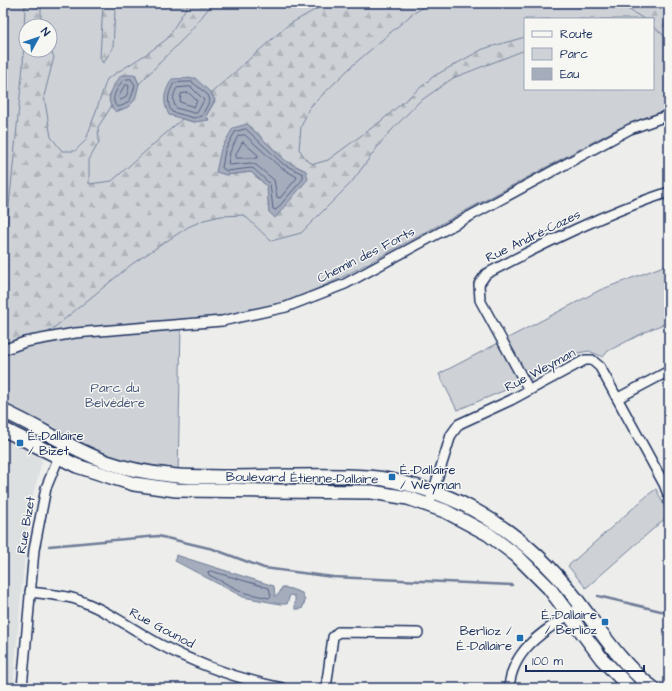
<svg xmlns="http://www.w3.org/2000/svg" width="672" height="691" viewBox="0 0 672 691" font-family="'Architects Daughter',sans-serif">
	<defs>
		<pattern id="forest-firs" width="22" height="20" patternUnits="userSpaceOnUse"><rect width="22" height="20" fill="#ced2d7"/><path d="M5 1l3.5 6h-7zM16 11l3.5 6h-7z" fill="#b0b5bb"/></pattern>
	</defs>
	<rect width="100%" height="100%" fill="#edeeec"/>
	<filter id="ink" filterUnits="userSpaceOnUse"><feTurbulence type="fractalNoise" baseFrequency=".025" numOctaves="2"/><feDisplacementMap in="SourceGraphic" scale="8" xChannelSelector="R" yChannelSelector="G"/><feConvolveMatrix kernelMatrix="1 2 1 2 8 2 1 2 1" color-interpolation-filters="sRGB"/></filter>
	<g filter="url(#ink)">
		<polygon fill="#dde0e1" points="3,438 40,456 42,462 29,510 13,688 3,688"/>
		<g fill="#ced2d7" stroke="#74809a" fill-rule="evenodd">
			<path d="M3,3H669V110L617,129L337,280L285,303L222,321L181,325L178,476L121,466L3,411ZM525,19H653V89H525ZM26,26H50V50H26Z"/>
			<polygon points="669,264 669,322 651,329 608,351 603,357 589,351 578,353 525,382 457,410 439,374 600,290"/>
			<polygon points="656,489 669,515 586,588 568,566 649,494"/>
		</g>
		<g fill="url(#forest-firs)" stroke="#74809a" fill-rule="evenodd">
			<path d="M25,3H41V26H26V50L50,49L54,57L44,96L51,137L62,151H75L86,140L107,79L148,53L167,39L189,3H213L186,36L139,84L135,75L109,95L111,107L98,127L99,142L89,160V184L112,181L182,119L194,122L209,119L206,116L215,101L211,93L288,25L327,3H430L411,15L353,65L309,108L301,127L299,149L307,161L314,164L328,160L381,121L434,76L483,49L525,37V50L453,78L419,102L385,137L351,183L301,233L271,241L244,215L221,216L204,220L188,227L132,264L45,335L10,346L3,345V267L23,66ZM247,124L286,161L306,171L269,212L267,186L251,172L226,175Z"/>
			<polygon points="103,3 119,3 115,9 113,48 103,63 100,58"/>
			<polygon points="618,3 669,3 669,40 653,26 653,19 644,19"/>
		</g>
		<g fill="#a5acbc" stroke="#6e7a96">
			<path d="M121,75H135L139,84L135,100L128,107L116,112C102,99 113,89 121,75Z"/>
			<path d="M195,78L211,93L215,100L206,116L209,120L194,122L169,115C162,100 164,93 172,79Z"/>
			<polygon points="247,124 286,161 306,171 308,179 275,218 269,212 267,186 251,172 226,175 216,172 221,149 233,128"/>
			<polygon points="176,555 274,586 275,596 279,594 282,587 291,589 302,593 305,601 302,609 295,609 295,596 290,595 287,604 280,604 243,597 175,561"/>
		</g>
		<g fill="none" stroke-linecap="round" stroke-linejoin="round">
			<g stroke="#526184" stroke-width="1">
				<path d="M131,79L135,85C132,97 130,105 117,107C109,98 118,88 123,80Z"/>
				<path d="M192,82L208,95L210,100L202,116L194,118L172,112C166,102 168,93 174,83Z"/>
				<path d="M125,85H128L129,86C128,92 127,99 120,100L119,97Z"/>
				<path d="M191,87L204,100L197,113H194L176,108C172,101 173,94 177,88Z"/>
				<polygon points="189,93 197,101 194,107 180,102 181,94"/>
				<polygon points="246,129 283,164 303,174 303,179 276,210 273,209 270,184 254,169 251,168 227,171 222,168 225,150 235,132"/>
				<polygon points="245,135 280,167 297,177 296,179 280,198 277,197 274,180 256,165 251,163 229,165 228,164 230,152 238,136"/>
				<polygon points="243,142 258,155 258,158 236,158 236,154"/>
				<polygon points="211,571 269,588 271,596 269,598 245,593 209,575 208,572"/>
			</g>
			<g stroke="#6e7a96" stroke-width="2.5">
				<polyline points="49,546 158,536 213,549 264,568 333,577 512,585"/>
				<polyline points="598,596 669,613"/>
			</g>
			<g stroke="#1b2f5e" stroke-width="12">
				<g id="street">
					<polyline points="3,350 25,342 75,333 222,321 286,307 345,284 630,129 669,115"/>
					<path d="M529,390L480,300L479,284L486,274C545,243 605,213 669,192"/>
					<polyline points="618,398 669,371"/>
					<polyline points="429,505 451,435 459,424 511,400 585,360 592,360 600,367 664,484 669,497"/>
					<path d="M30,592C44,594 66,595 78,600C107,610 132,629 159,644C198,665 238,679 282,688"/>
					<polyline points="22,688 34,550 46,488 65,442"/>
					<polyline points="326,688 333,637 338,632 418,633"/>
					<path d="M509,688C512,646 551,627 582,606"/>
				</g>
			</g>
			<g stroke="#1b2f5e" stroke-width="16">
				<g id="secondary">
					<path d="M3,411C39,427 71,449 107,462C127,469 149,473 169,475C187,478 207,476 225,477C273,477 321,474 368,477C402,480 444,493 474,510C512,531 546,560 573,595C598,627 620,664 653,688"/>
					<polyline points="3,429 77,466 111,477 134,484 176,490 372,492 408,498 445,511 488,534 517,556 549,588 602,659 630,688"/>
				</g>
			</g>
			<use href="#street" stroke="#f6f6f2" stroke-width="9"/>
			<use href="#secondary" stroke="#f6f6f2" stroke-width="13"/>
		</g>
	</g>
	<g fill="#1f6fb2" stroke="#f6f6f2" stroke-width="1.5">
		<rect x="16" y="439" width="8" height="8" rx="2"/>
		<rect x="388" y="473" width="8" height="8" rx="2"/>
		<rect x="601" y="618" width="8" height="8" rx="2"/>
		<rect x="516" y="634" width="8" height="8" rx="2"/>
	</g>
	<g text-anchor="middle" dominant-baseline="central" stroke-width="3" stroke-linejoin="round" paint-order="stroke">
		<g font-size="13" fill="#1b2f5e" stroke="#f6f6f2">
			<text transform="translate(533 236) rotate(-26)">Rue André-Cazes</text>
			<text transform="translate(366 255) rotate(-27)">Chemin des Forts</text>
			<text transform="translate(540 370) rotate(-28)">Rue Weyman</text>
			<text transform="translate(302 478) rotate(1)">Boulevard Étienne-Dallaire</text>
			<text transform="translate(26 525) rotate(-80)">Rue Bizet</text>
			<text transform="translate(162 628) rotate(28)">Rue Gounod</text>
		</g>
		<g font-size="13" fill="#48587c" stroke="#f6f6f2">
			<text x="115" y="388">Parc du<tspan x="115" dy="15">Belvédère</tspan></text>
		</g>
		<g font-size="13" fill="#1b2f5e" stroke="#f6f6f2" text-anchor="start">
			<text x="28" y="436">É.-Dallaire<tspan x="28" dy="15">/ Bizet</tspan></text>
			<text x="400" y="470">É.-Dallaire<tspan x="400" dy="15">/ Weyman</tspan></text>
			<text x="597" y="615" text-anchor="end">É.-Dallaire<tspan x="597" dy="15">/ Berlioz</tspan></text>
			<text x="512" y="631" text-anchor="end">Berlioz /<tspan x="512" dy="15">É.-Dallaire</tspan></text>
		</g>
	</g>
	<rect width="672" height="691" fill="none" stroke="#f6f6f2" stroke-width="16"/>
	<rect x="8" y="8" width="656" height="675" fill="none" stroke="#1b2f5e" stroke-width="1.5" filter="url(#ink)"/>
	<rect x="524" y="18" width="130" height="72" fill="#f6f6f2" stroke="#9ea6b7"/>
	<rect x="532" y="31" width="20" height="6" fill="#f6f6f2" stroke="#9ea6b7"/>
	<text x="560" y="38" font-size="12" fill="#1b2f5e">Route</text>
	<rect x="532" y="48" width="20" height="12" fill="#ced2d7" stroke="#9ea6b7"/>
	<text x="560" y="58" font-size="12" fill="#1b2f5e">Parc</text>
	<rect x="532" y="68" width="20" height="12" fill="#a5acbc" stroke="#9ea6b7"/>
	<text x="560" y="78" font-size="12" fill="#1b2f5e">Eau</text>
	<g transform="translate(38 38) rotate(50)"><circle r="19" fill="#f6f6f2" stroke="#9ea6b7"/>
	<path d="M0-3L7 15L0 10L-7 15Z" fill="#1f6fb2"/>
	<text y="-6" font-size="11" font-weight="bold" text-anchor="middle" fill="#1b2f5e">N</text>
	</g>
	<path d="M526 665v6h118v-6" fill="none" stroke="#1b2f5e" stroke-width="2"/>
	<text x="532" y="665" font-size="12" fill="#1b2f5e" stroke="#f6f6f2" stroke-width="3" paint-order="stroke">100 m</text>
</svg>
